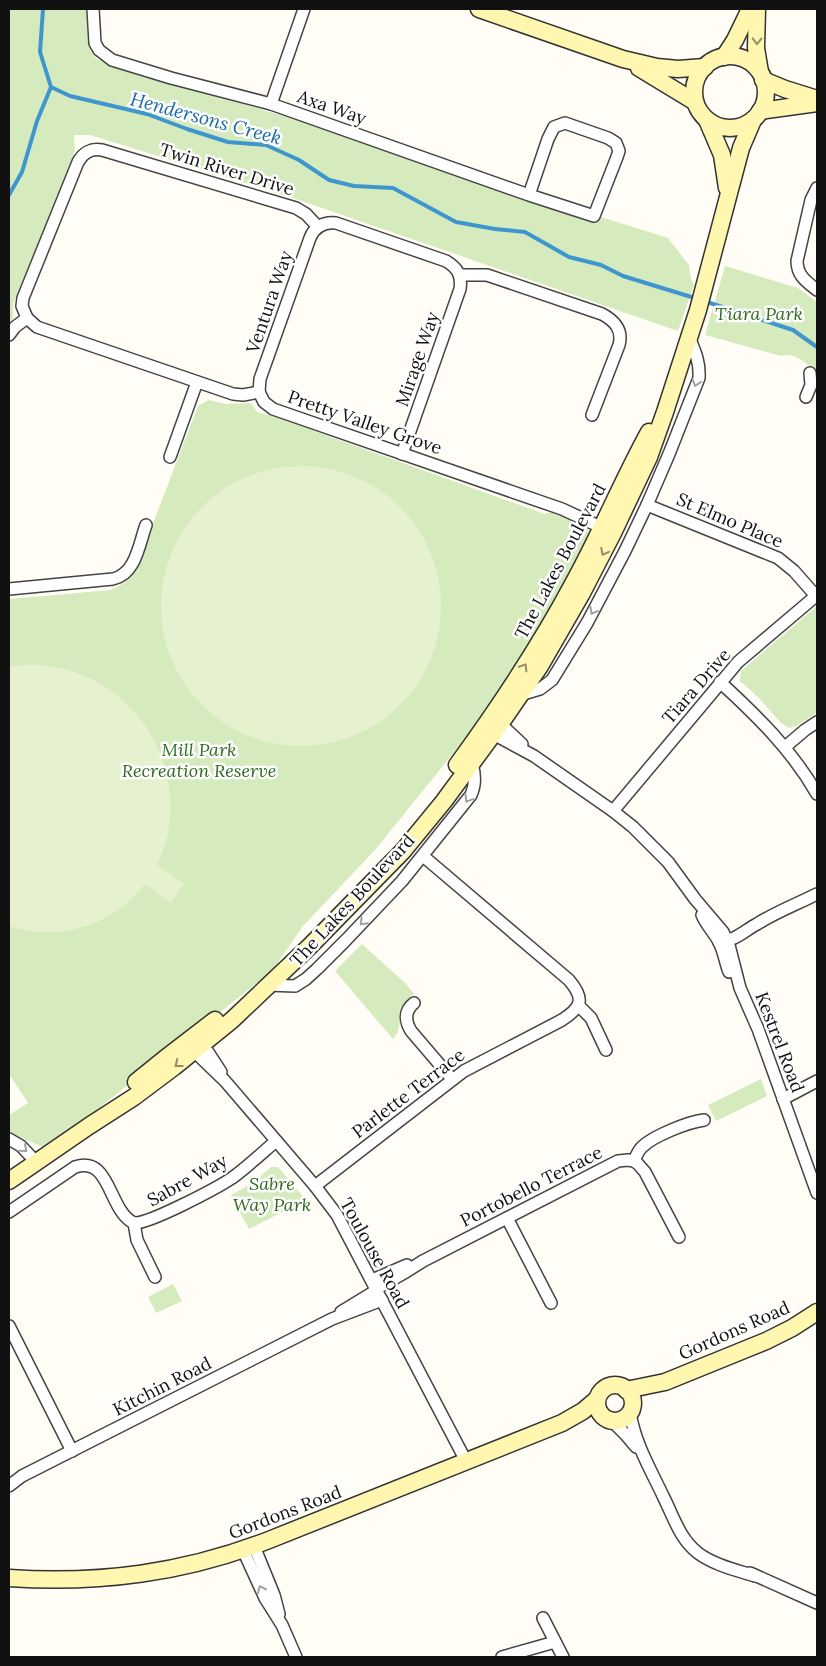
<svg xmlns="http://www.w3.org/2000/svg" width="826" height="1666" viewBox="0 0 826 1666" font-family="Lora,serif">
	<rect width="100%" height="100%" fill="#fffdf5"/>
	<g fill="#d5ebbd">
		<path d="M9,9H86C87,20 86,43 92,53C94,58 99,60 104,62L300,121L587,221H593L601,217L668,238L689,265L691,279L694,285L678,331L293,198L90,135H74L75,151L13,304V318L9,324Z"/>
		<path d="M725,266L798,288L817,302V372C807,364 795,351 781,356L705,335Z"/>
		<polygon points="209,400 225,404 251,403 257,412 278,418 545,514 551,512 568,518 588,530 590,542 477,731 455,751 375,850 303,926 272,971 47,1149 9,1132 9,1115 28,1103 9,1074 9,599 111,590 124,583 134,573 198,406"/>
		<polygon points="817,606 817,713 796,726 789,728 781,723 759,698 740,681 741,671"/>
		<path d="M362,944L406,984L414,994C392,1010 406,1025 393,1039L335,971Z"/>
		<polygon points="761,1079 767,1096 716,1121 708,1105"/>
		<polygon points="271,1167 278,1167 306,1200 249,1229 231,1195 253,1183"/>
		<polygon points="173,1284 182,1301 156,1313 148,1297"/>
	</g>
	<g fill="#e6f2cf">
		<circle cx="301" cy="606" r="140"/>
		<path d="M23,665C111,661 181,738 169,826C168,840 162,852 157,865L184,884L171,903L145,884C139,891 133,898 126,904C95,930 48,940 9,926V667Z"/>
	</g>
	<g fill="none" stroke-linecap="round" stroke-linejoin="round">
		<g stroke="#3f96cf" stroke-width="4">
			<polyline points="43,9 40,52 51,87 70,96 147,114 187,129 228,142 266,145 299,160 329,180 354,186 393,188 456,222 495,229 525,232 569,257 601,265 623,276 698,299"/>
			<polyline points="9,195 22,172 37,121 51,87"/>
			<polyline points="704,301 793,330 817,347"/>
		</g>
		<g stroke="#444" stroke-width="14">
			<g id="street">
				<polyline points="93,9 95,43 99,50 112,60 171,78 271,104 529,195 594,216 617,157 619,151 616,143 608,138 565,123 554,127 548,139 529,195"/>
				<polyline points="271,104 304,9"/>
				<path d="M817,188L811,200L797,261C797,276 807,282 817,290"/>
				<path d="M460,275H487L602,314C615,321 623,330 619,345L592,415"/>
				<polyline points="27,318 37,327 233,394 243,395 259,392 264,402 273,409 562,509 607,530"/>
				<path d="M9,335L15,327L27,318L22,306L23,298L78,162C83,153 91,148 102,150L296,208L306,214L318,227"/>
				<path d="M259,392L260,379L310,238C315,226 324,222 336,223L446,261C458,268 462,276 460,289L402,454"/>
				<polyline points="806,397 811,385 810,373"/>
				<polyline points="170,457 197,382"/>
				<polyline points="647,505 778,558 794,571 816,596"/>
				<path d="M9,589L113,579C136,574 139,544 146,525"/>
				<path d="M720,682C757,716 792,750 817,794"/>
				<path d="M520,695L540,689L552,680L587,623L625,551L647,505L669,454L699,378C700,362 695,351 689,337"/>
				<polyline points="492,724 506,729 522,744"/>
				<polyline points="490,728 497,736 534,756 613,811 633,827 668,862 695,899 723,932 729,945 740,988 758,1029 817,1193"/>
				<polyline points="785,747 805,730 817,722"/>
				<polyline points="613,811 738,662 817,595"/>
				<path d="M702,915C706,925 714,932 719,942C724,951 725,962 729,972"/>
				<path d="M719,942C735,941 744,931 757,924C776,912 797,904 817,894"/>
				<path d="M267,985L295,986L306,979L317,969L346,940L402,881L471,795C476,784 475,772 471,761"/>
				<path d="M414,1003C404,1011 405,1021 411,1031L452,1079"/>
				<polyline points="579,1006 591,1018 606,1050"/>
				<polyline points="196,1043 208,1052 221,1072"/>
				<polyline points="192,1044 197,1054 225,1081 315,1186 337,1215 466,1461"/>
				<polyline points="783,1099 817,1081"/>
				<polyline points="9,1139 21,1146 36,1162"/>
				<polyline points="634,1161 638,1164 645,1172 679,1237"/>
				<path d="M315,1186L464,1071L562,1020C582,1007 585,999 569,980L423,856"/>
				<path d="M9,1212L75,1167C111,1155 108,1211 134,1223L137,1240L155,1277"/>
				<polyline points="507,1218 551,1303"/>
				<path d="M134,1223C149,1224 217,1188 232,1178C247,1167 262,1153 276,1141"/>
				<polyline points="372,1280 407,1265"/>
				<path d="M376,1289L404,1273L423,1261L618,1161L628,1160L634,1161C636,1156 638,1151 642,1147C653,1136 688,1122 704,1120"/>
				<polyline points="341,1312 377,1290"/>
				<polyline points="9,1326 72,1451"/>
				<path d="M630,1413C636,1446 650,1468 664,1498C674,1518 680,1539 698,1553C714,1565 736,1570 755,1576"/>
				<polyline points="612,1421 625,1434 636,1447"/>
				<polyline points="9,1486 22,1476 332,1319 382,1300"/>
				<polyline points="254,1546 274,1595 279,1614"/>
				<polyline points="243,1550 265,1598 282,1625 296,1657"/>
				<polyline points="750,1573 817,1603"/>
				<polyline points="543,1618 563,1657"/>
				<polyline points="502,1657 555,1642"/>
			</g>
		</g>
		<g stroke="#333" stroke-width="19">
			<g id="secondary">
				<polyline points="479,9 623,59 657,67 678,69 705,67"/>
				<polyline points="757,9 756,48 760,72"/>
				<circle cx="730" cy="92" r="36"/>
				<polyline points="724,57 735,40 750,9"/>
				<polyline points="639,68 695,102"/>
				<polyline points="763,80 785,89 817,99"/>
				<polyline points="760,111 817,103"/>
				<polyline points="707,120 722,155 727,188"/>
				<path d="M457,765C500,706 540,646 574,582C601,533 622,481 649,432"/>
				<polyline points="136,1082 167,1057 215,1020"/>
				<polyline points="9,1181 89,1126 134,1097 174,1067 232,1020 310,946 403,851 444,801 494,733 540,666 582,593 613,533 649,457 665,412 698,310 741,148 753,120"/>
				<circle cx="615" cy="1403" r="18"/>
				<polyline points="626,1390 665,1382 766,1341 792,1328 817,1312"/>
				<path d="M9,1578C100,1584 184,1573 269,1540L562,1423L583,1411L597,1399"/>
			</g>
		</g>
		<use href="#street" stroke="#fff" stroke-width="11"/>
		<use href="#secondary" stroke="#fff6b0" stroke-width="16"/>
	</g>
	<defs><path id="oneway-chevron" d="M-2-3.5L2.5 0L-2 3.5" fill="none" stroke-width="1.6" stroke-linecap="round" stroke-linejoin="round" transform="scale(1.25)"/></defs>
	<g stroke="#948f68">
		<use href="#oneway-chevron" transform="translate(757 41) rotate(91)"/>
		<use href="#oneway-chevron" transform="translate(604 552) rotate(118)"/>
		<use href="#oneway-chevron" transform="translate(524 667) rotate(-58)"/>
		<use href="#oneway-chevron" transform="translate(178 1064) rotate(142)"/>
	</g>
	<g stroke="#a0a0a0">
		<use href="#oneway-chevron" transform="translate(696 383) rotate(108)"/>
		<use href="#oneway-chevron" transform="translate(593 611) rotate(119)"/>
		<use href="#oneway-chevron" transform="translate(468 799) rotate(121)"/>
		<use href="#oneway-chevron" transform="translate(363 922) rotate(134)"/>
		<use href="#oneway-chevron" transform="translate(24 1149) rotate(41)"/>
		<use href="#oneway-chevron" transform="translate(261 1589) rotate(-115)"/>
	</g>
	<g text-anchor="middle" dominant-baseline="central" stroke-width="5" stroke-linejoin="round" paint-order="stroke">
		<g font-size="18" fill="#111" stroke="#fff">
			<text transform="translate(332 107) rotate(19)">Axa Way</text>
			<text transform="translate(227 169) rotate(17)">Twin River Drive</text>
			<text transform="translate(269 302) rotate(-71)">Ventura Way</text>
			<text transform="translate(417 359) rotate(-71)">Mirage Way</text>
			<text transform="translate(365 422) rotate(19)">Pretty Valley Grove</text>
			<text transform="translate(730 520) rotate(23)">St Elmo Place</text>
			<text transform="translate(560 561) rotate(-62)">The Lakes Boulevard</text>
			<text transform="translate(696 686) rotate(-49)">Tiara Drive</text>
			<text transform="translate(352 900) rotate(-47)">The Lakes Boulevard</text>
			<text transform="translate(780 1042) rotate(69)">Kestrel Road</text>
			<text transform="translate(408 1093) rotate(-37)">Parlette Terrace</text>
			<text transform="translate(187 1180) rotate(-29)">Sabre Way</text>
			<text transform="translate(531 1186) rotate(-27)">Portobello Terrace</text>
			<text transform="translate(375 1253) rotate(61)">Toulouse Road</text>
			<text transform="translate(734 1330) rotate(-24)">Gordons Road</text>
			<text transform="translate(162 1386) rotate(-27)">Kitchin Road</text>
			<text transform="translate(285 1512) rotate(-21)">Gordons Road</text>
		</g>
		<g font-size="18" font-style="italic" fill="#2f6b1f" stroke="#fff">
			<text x="759" y="313">Tiara Park</text>
			<text x="199" y="749">Mill Park<tspan x="199" dy="21">Recreation Reserve</tspan></text>
			<text x="272" y="1183">Sabre<tspan x="272" dy="21">Way Park</tspan></text>
		</g>
		<g font-size="19" font-style="italic" fill="#1768a6" stroke="#fff">
			<text transform="translate(206 118) rotate(15)">Hendersons Creek</text>
		</g>
	</g>
	<rect width="826" height="1666" fill="none" stroke="#111111" stroke-width="20"/>
</svg>
